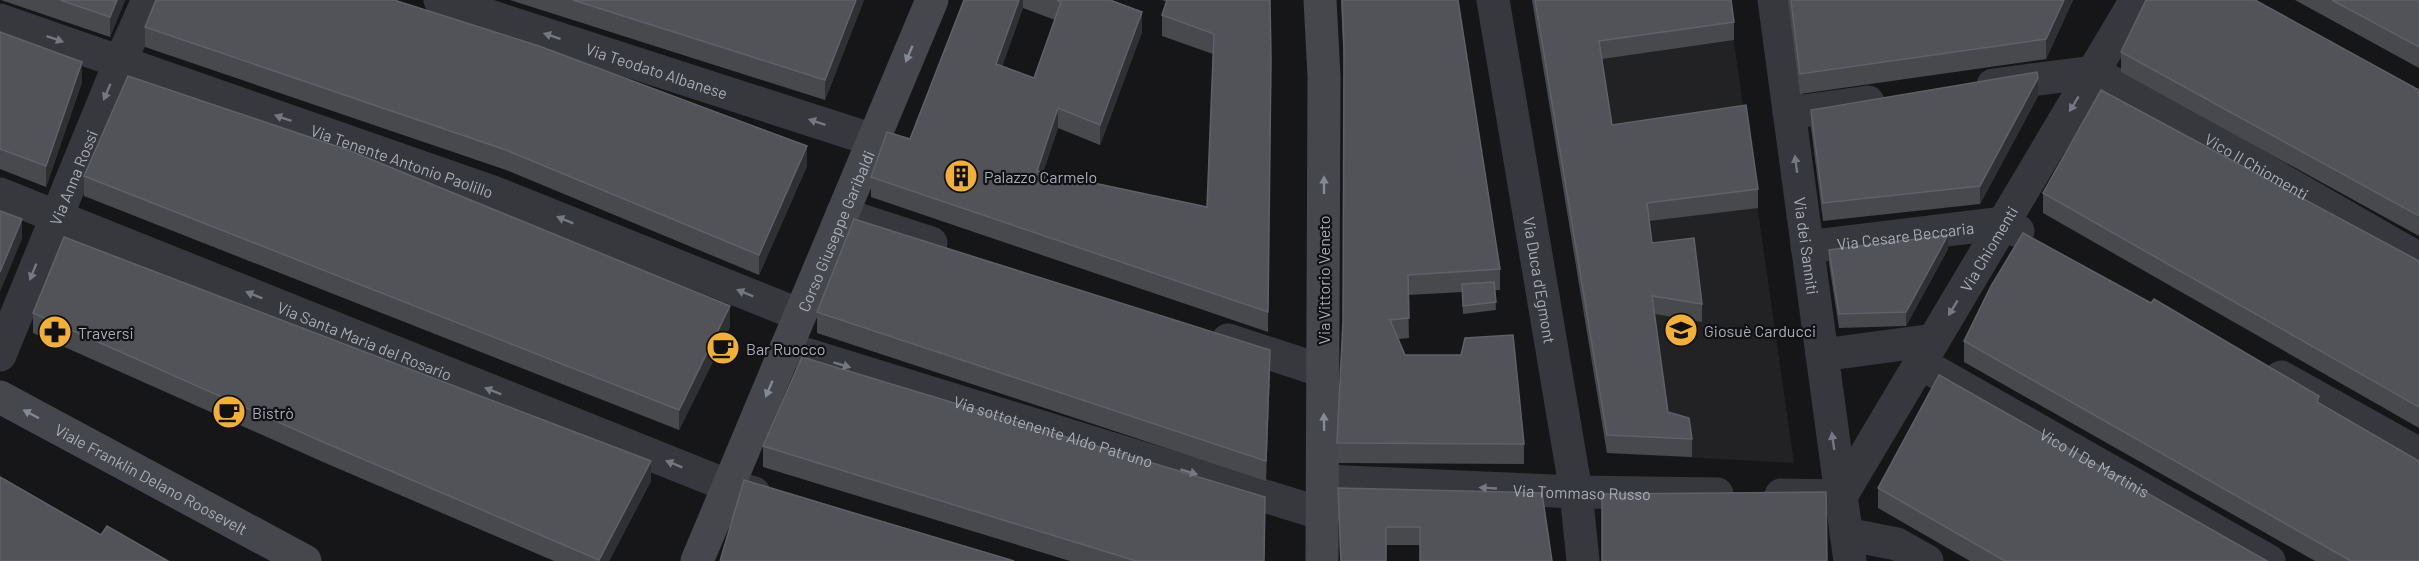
<svg xmlns="http://www.w3.org/2000/svg" width="2419" height="561" viewBox="0 0 2419 561" font-family="Barlow,sans-serif">
	<rect width="100%" height="100%" fill="#161618"/>
	<polygon fill="#222225" points="1532,0 1728,0 1794,463 1607,453"/>
	<g fill="none" stroke-linecap="round" stroke-linejoin="round">
		<g stroke="#37383d" stroke-width="33">
			<path id="s1" d="M440,0L873,140"/>
			<path id="s2" d="M1493,0L1576,492L1583,561"/>
			<path id="s3" d="M1774,0L1850,561"/>
			<path id="s4" d="M0,20L493,192L800,315"/>
			<path id="s5" d="M1993,85L2094,72L2419,259"/>
			<polyline points="1789,113 1868,102"/>
			<path id="s6" d="M0,194L729,486L754,493"/>
			<polyline points="842,214 931,243"/>
			<path id="s7" d="M1807,247L2004,223L2018,231"/>
			<polyline points="1228,340 1323,371"/>
			<path id="s8" d="M786,348L1323,514"/>
			<path id="s9" d="M0,355L120,62L148,0"/>
			<polyline points="1822,355 1934,340"/>
			<path id="s10" d="M1920,363L2269,561"/>
			<polyline points="2281,377 2419,454"/>
			<path id="s11" d="M1324,481L1576,492L1717,494"/>
			<path id="s12" d="M1781,495L1841,496L2136,0"/>
			<polyline points="1846,534 1897,544 1927,561"/>
		</g>
		<g stroke="#45474d" stroke-width="33">
			<polyline points="1320,0 1324,76 1322,561"/>
			<path id="s13" d="M0,397L305,561"/>
			<path id="s14" d="M697,561L932,0"/>
		</g>
	</g>
	<g fill="#47494d" fill-rule="evenodd">
		<polygon points="1,0 125,0 110,37"/>
		<polygon points="510,0 864,0 825,100"/>
		<path d="M964,0H1110L1142,32L1100,145L1058,128L1043,172L1207,207L1213,54L1162,36V15L1167,2L1162,0H1270L1268,332L871,197V177L910,139ZM1023,8L1055,20L1034,78L1002,66Z"/>
		<polygon points="1341,0 1458,0 1500,269 1500,290 1495,290 1496,310 1463,314 1462,292 1408,295 1409,338 1398,339 1405,355 1524,444 1524,464 1337,463 1337,443 1343,321 1344,69"/>
		<polygon points="1532,0 1731,0 1734,22 1734,40 1602,59 1612,125 1758,189 1758,208 1649,221 1652,243 1702,304 1702,322 1655,314 1668,412 1692,439 1692,457 1607,453"/>
		<polygon points="1788,0 2073,0 2046,59 1800,94"/>
		<polygon points="2295,0 2419,0 2419,68"/>
		<polygon points="145,27 807,166 759,275 506,170 145,47"/>
		<polygon points="0,32 82,82 46,187 0,169"/>
		<polygon points="2121,52 2419,90 2419,236 2121,72"/>
		<polygon points="2038,96 1980,204 1823,221 1811,128 1811,110"/>
		<polygon points="84,176 730,327 679,430 84,196"/>
		<polygon points="2043,193 2419,261 2419,428 2043,213"/>
		<polygon points="1948,249 1906,326 1839,328 1829,264 1829,250"/>
		<polygon points="817,312 1270,371 1266,481 817,333"/>
		<polygon points="33,313 651,481 609,561 554,561 323,462 33,333"/>
		<polygon points="1964,341 2319,403 2419,561 2315,561 1964,362"/>
		<polygon points="763,446 1265,561 1070,561 763,467"/>
		<polygon points="1338,488 1542,493 1420,545 1386,545 1386,561 1340,561"/>
		<polygon points="1878,488 2267,561 1970,561 1878,508"/>
	</g>
	<g fill="#2f3033">
		<polygon points="117,0 125,0 110,37 110,17"/>
		<polygon points="856,0 864,0 825,100 825,80"/>
		<polygon points="1019,0 1023,0 1023,8 996,84 996,64"/>
		<polygon points="2064,0 2073,0 2046,59 2046,39"/>
		<polygon points="1142,12 1142,32 1100,145 1100,125"/>
		<polygon points="82,62 82,82 46,187 46,166"/>
		<polygon points="2038,78 2038,96 1980,204 1980,186"/>
		<polygon points="1058,108 1058,128 1037,191 1037,171"/>
		<polygon points="807,146 807,166 759,275 759,255"/>
		<polygon points="22,219 22,239 0,292 0,272"/>
		<polygon points="1948,235 1948,249 1906,326 1906,312"/>
		<polygon points="730,306 730,327 679,430 679,410"/>
		<polygon points="1270,350 1270,371 1266,481 1266,461"/>
		<polygon points="651,461 651,481 609,561 599,561"/>
	</g>
	<g fill="#525359" stroke="#5f6168" stroke-width="1.5">
		<polygon points="60,0 117,0 110,17"/>
		<polygon points="156,0 394,0 539,46 807,146 759,255 506,150 145,27"/>
		<polygon points="573,0 856,0 825,80"/>
		<polygon points="964,0 1019,0 996,64 1034,78 1061,2 1057,0 1110,0 1142,12 1100,125 1058,108 1037,171 1207,207 1214,34 1162,15 1167,0 1270,0 1271,60 1268,312 871,177 887,132 910,139"/>
		<polygon points="1342,0 1458,0 1500,269 1408,275 1409,318 1390,320 1405,355 1461,355 1465,338 1513,335 1524,444 1337,443 1343,321 1344,49"/>
		<polygon points="1535,0 1731,0 1734,22 1599,41 1612,125 1746,105 1758,189 1647,203 1652,243 1694,238 1702,304 1652,296 1668,412 1689,418 1692,439 1607,435"/>
		<polygon points="1791,0 2064,0 2046,39 1800,74"/>
		<polygon points="2146,0 2255,0 2419,90 2419,216 2121,52"/>
		<polygon points="2332,0 2419,0 2419,47"/>
		<polygon points="0,32 82,62 46,166 0,149"/>
		<polygon points="2037,72 2038,78 1980,186 1823,203 1811,110"/>
		<polygon points="128,76 348,150 730,306 679,410 84,176"/>
		<polygon points="2101,90 2419,261 2419,407 2043,193"/>
		<polygon points="0,211 22,219 0,272"/>
		<polygon points="854,219 1270,350 1266,461 817,312"/>
		<polygon points="2023,233 2151,303 2154,299 2319,396 2317,402 2419,461 2419,561 2351,561 1964,341 1991,286"/>
		<polygon points="1948,235 1906,312 1839,314 1829,250"/>
		<polygon points="64,237 651,461 599,560 323,442 33,313"/>
		<polygon points="1494,282 1496,302 1463,306 1462,284"/>
		<polygon points="802,357 1265,497 1264,561 1136,561 763,446"/>
		<polygon points="1939,375 2267,561 2005,561 1878,488"/>
		<polygon points="0,477 101,535 107,526 168,561 0,561"/>
		<polygon points="744,480 1014,561 720,561"/>
		<polygon points="1338,488 1542,493 1552,561 1420,561 1420,527 1386,527 1386,561 1341,561"/>
		<polygon points="1826,492 1827,561 1602,561 1602,494"/>
	</g>
	<defs><path id="oneway-solid" d="M-6-.8H1V-3.2L6.5 0L1 3.2V.8H-6Z" transform="scale(1.5)"/></defs>
	<g fill="#757881">
		<use href="#oneway-solid" transform="translate(552 36) rotate(-162)"/>
		<use href="#oneway-solid" transform="translate(55 39) rotate(19)"/>
		<use href="#oneway-solid" transform="translate(107 92) rotate(113)"/>
		<use href="#oneway-solid" transform="translate(2074 104) rotate(121)"/>
		<use href="#oneway-solid" transform="translate(283 118) rotate(-161)"/>
		<use href="#oneway-solid" transform="translate(817 122) rotate(-162)"/>
		<use href="#oneway-solid" transform="translate(1796 164) rotate(-98)"/>
		<use href="#oneway-solid" transform="translate(565 220) rotate(-158)"/>
		<use href="#oneway-solid" transform="translate(33 272) rotate(112)"/>
		<use href="#oneway-solid" transform="translate(745 293) rotate(-158)"/>
		<use href="#oneway-solid" transform="translate(254 295) rotate(-158)"/>
		<use href="#oneway-solid" transform="translate(1953 308) rotate(121)"/>
		<use href="#oneway-solid" transform="translate(842 365) rotate(17)"/>
		<use href="#oneway-solid" transform="translate(493 391) rotate(-158)"/>
		<use href="#oneway-solid" transform="translate(1833 441) rotate(-98)"/>
		<use href="#oneway-solid" transform="translate(674 464) rotate(-158)"/>
		<use href="#oneway-solid" transform="translate(1189 472) rotate(17)"/>
		<use href="#oneway-solid" transform="translate(1488 488) rotate(-177)"/>
	</g>
	<g fill="#858993">
		<use href="#oneway-solid" transform="translate(909 54) rotate(113)"/>
		<use href="#oneway-solid" transform="translate(1324 185) rotate(-90)"/>
		<use href="#oneway-solid" transform="translate(769 389) rotate(113)"/>
		<use href="#oneway-solid" transform="translate(31 414) rotate(-152)"/>
		<use href="#oneway-solid" transform="translate(1324 422) rotate(-91)"/>
	</g>
	<defs>
		<g id="building-disc" transform="scale(1.725)"><circle r="9.5" fill="#f2b134" stroke="#111113"/><path d="M-4-6H4V6H1V3H-1V6H-4ZM-2.5-4.3h1.7v1.8h-1.7ZM.8-4.3h1.7v1.8H.8ZM-2.5-1h1.7V.8h-1.7ZM.8-1h1.7V.8H.8Z" fill="#111"/></g>
		<g id="school-disc" transform="scale(1.725)"><circle r="9.5" fill="#f2b134" stroke="#111113"/><path d="M0-5L7-2L0 1L-7-2ZM-4 1L0 2.5L4 1V4Q0 6-4 4Z" fill="#111"/></g>
		<g id="pharmacy-disc" transform="scale(1.725)"><circle r="9.5" fill="#f2b134" stroke="#111113"/><path d="M-2-6h4v4h4v4h-4v4h-4v-4h-4v-4h4Z" fill="#111"/></g>
		<g id="cafe-disc" transform="scale(1.725)"><circle r="9.5" fill="#f2b134" stroke="#111113"/><path d="M-5.5-4.5H6V0H3Q3 3.5 0 3.5H-2.5Q-5.5 3.5-5.5 0ZM3-3.2v2h1.7v-2ZM-6 4.5H4V6H-6Z" fill="#111"/></g>
	</defs>
	<g fill-rule="evenodd">
		<use href="#building-disc" x="961" y="176"/>
		<use href="#school-disc" x="1681" y="330"/>
		<use href="#pharmacy-disc" x="55" y="332"/>
		<use href="#cafe-disc" x="723" y="348"/>
		<use href="#cafe-disc" x="229" y="412"/>
	</g>
	<g text-anchor="middle" dominant-baseline="central" stroke-width="4.5" stroke-linejoin="round" paint-order="stroke">
		<g font-size="16" fill="#a8adb8" stroke="#111113">
			<text stroke="none"><textPath href="#s1" startOffset="228">Via Teodato Albanese</textPath></text>
			<text stroke="none"><textPath href="#s4" startOffset="426">Via Tenente Antonio Paolillo</textPath></text>
			<text stroke="none"><textPath href="#s5" startOffset="290">Vico II Chiomenti</textPath></text>
			<text stroke="none"><textPath href="#s9" startOffset="192">Via Anna Rossi</textPath></text>
			<text stroke="none"><textPath href="#s14" startOffset="358">Corso Giuseppe Garibaldi</textPath></text>
			<text stroke="none"><textPath href="#s7" startOffset="99">Via Cesare Beccaria</textPath></text>
			<text stroke="none"><textPath href="#s3" startOffset="248">Via dei Sanniti</textPath></text>
			<text stroke="none"><textPath href="#s12" startOffset="348">Via Chiomenti</textPath></text>
			<text transform="translate(1323 280) rotate(-90)">Via Vittorio Veneto</text>
			<text stroke="none"><textPath href="#s2" startOffset="284">Via Duca d'Egmont</textPath></text>
			<text stroke="none"><textPath href="#s6" startOffset="393">Via Santa Maria del Rosario</textPath></text>
			<text stroke="none"><textPath href="#s8" startOffset="280">Via sottotenente Aldo Patruno</textPath></text>
			<text stroke="none"><textPath href="#s10" startOffset="201">Vico II De Martinis</textPath></text>
			<text stroke="none"><textPath href="#s13" startOffset="172">Viale Franklin Delano Roosevelt</textPath></text>
			<text stroke="none"><textPath href="#s11" startOffset="258">Via Tommaso Russo</textPath></text>
		</g>
		<g font-size="16" fill="#a8adb8" stroke="#111113" text-anchor="start">
			<text x="984" y="176">Palazzo Carmelo</text>
			<text x="1704" y="330">Giosuè Carducci</text>
			<text x="78" y="332">Traversi</text>
			<text x="746" y="348">Bar Ruocco</text>
			<text x="252" y="412">Bistrò</text>
		</g>
	</g>
</svg>
